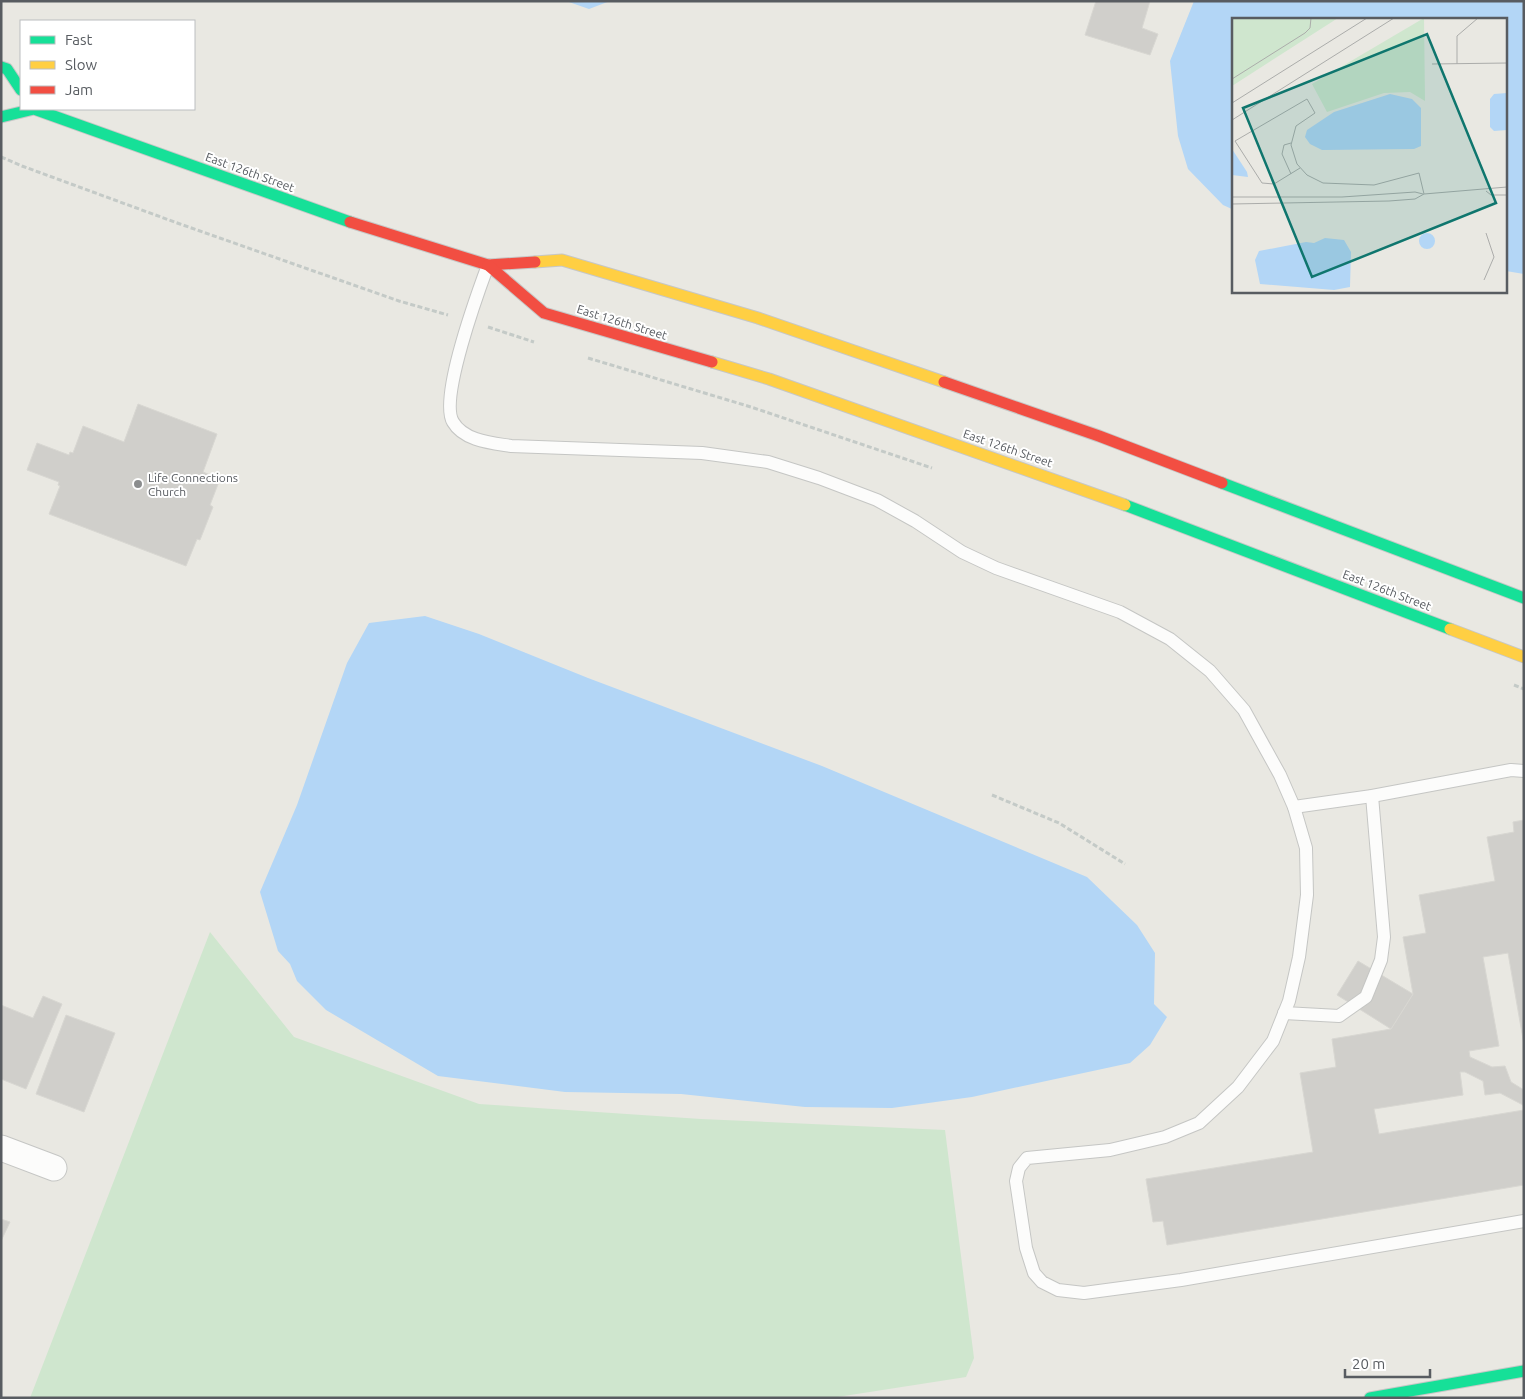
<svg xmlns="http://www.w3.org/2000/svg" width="1525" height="1399" viewBox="0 0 1525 1399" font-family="Ubuntu,sans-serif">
	<rect width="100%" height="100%" fill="#e9e8e2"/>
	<polygon fill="#cfe6ce" points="210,932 294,1037 479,1104 701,1119 945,1130 974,1358 966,1377 831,1398 30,1398"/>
	<g fill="#b3d6f6">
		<polygon points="566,1 610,1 589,9"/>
		<polygon points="1194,1 1524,1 1524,274 1506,271 1506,19 1234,19 1234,210 1223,205 1188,169 1178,136 1170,61"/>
		<polygon points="425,616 479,634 588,678 822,766 1087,877 1137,925 1155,953 1154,1004 1167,1017 1150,1045 1130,1063 972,1097 892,1108 805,1107 681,1094 565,1092 438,1076 326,1010 297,981 290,964 278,951 260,892 297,805 347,663 369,623"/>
	</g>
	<g fill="#d0cfcb" stroke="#d8d7d2">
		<polygon points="1096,1 1150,1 1142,28 1158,34 1150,55 1085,35"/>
		<polygon points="138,404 217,434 203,472 220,479 210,505 213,507 200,540 197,539 186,566 49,514 60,486 58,485 59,482 27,470 37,443 69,455 70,452 73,453 83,426 124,442"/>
		<polygon points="1524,820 1524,1045 1508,953 1483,957 1499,1046 1469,1051 1470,1057 1492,1067 1505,1066 1511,1082 1524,1090 1524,1108 1523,1105 1500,1093 1485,1095 1483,1081 1465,1072 1460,1072 1463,1095 1374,1109 1379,1134 1524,1110 1524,1185 1167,1245 1163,1221 1153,1222 1146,1179 1313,1152 1300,1073 1336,1067 1332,1039 1391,1029 1413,994 1403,937 1426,933 1419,895 1495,881 1487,837 1514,832 1513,822"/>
		<polygon points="1358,961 1413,994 1391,1029 1337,995"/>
		<polygon points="43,996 62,1004 26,1089 1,1079 1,1005 33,1018"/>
		<polygon points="66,1015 115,1033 84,1112 36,1094"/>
		<polygon points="1,1219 10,1222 1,1241"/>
	</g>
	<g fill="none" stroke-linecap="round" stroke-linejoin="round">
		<g stroke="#c5c6c4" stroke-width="14">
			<g id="lane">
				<path d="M488,265C478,292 439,399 453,422C464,441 492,443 511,446L702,453L768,462L819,478L877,500L915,521L962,552L996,568L1120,612L1170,639L1210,671L1244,710L1280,775L1294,807L1306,848L1307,895L1299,957L1289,1001L1273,1041L1238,1087L1199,1123L1165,1137L1110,1150L1027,1158L1019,1168L1016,1181L1026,1248L1034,1273L1042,1282L1058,1290L1084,1293L1181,1280L1524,1221"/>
				<polyline points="1294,807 1372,796 1511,770 1524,771"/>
				<polyline points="1284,1013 1339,1016 1366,997 1381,960 1384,937 1372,796"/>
			</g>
		</g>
		<g stroke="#c5c6c4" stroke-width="27">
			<polyline id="street" points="1,1148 54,1168"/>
		</g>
		<g stroke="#c6c7c6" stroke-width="13">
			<g id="fast">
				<polyline points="1,67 7,69 21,90"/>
				<polyline points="1,117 34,109 350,222"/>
				<polyline points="1222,483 1524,598"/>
				<polyline points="1125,505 1450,629"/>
				<polyline points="1370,1398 1524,1371"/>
			</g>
		</g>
		<g stroke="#c6c7c6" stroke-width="13">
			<g id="slow">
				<polyline points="535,262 562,260 758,318 944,382"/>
				<polyline points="712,362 769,379 1125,505"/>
				<polyline points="1450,629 1524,657"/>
			</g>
		</g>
		<g stroke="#c6c7c6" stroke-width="13">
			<g id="jam">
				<polyline points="350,222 488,265 535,262"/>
				<polyline points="488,265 544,313 712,362"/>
				<polyline points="944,382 1099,436 1222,483"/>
			</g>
		</g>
		<g stroke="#c4cac7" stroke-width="3" stroke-dasharray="5 2.5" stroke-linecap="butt">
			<polyline points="1,157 22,166 180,224 399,301 448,315"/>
			<polyline points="488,327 534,342"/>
			<polyline points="588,358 751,407 932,468"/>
			<polyline points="1514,685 1524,689"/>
			<polyline points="992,795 1059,823 1125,864"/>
		</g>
		<use href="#lane" stroke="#fcfcfb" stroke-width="12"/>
		<use href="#street" stroke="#fcfcfb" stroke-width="25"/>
		<use href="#fast" stroke="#16e098" stroke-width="11"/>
		<use href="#slow" stroke="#ffcf43" stroke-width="11"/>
		<use href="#jam" stroke="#f24e42" stroke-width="11"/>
	</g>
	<circle fill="#8b8d8e" stroke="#fff" stroke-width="2" cx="138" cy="484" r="5"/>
	<g text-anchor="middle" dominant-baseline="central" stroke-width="4" stroke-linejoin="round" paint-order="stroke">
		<g font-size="12" fill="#585c61" stroke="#fff">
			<text transform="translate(250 172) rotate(20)">East 126th Street</text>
			<text transform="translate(622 322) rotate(17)">East 126th Street</text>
			<text transform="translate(1008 448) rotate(19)">East 126th Street</text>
			<text transform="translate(1387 590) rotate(21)">East 126th Street</text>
		</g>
		<g font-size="12" fill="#585c61" stroke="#fff" text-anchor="start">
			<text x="148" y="477">Life Connections<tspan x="148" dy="14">Church</tspan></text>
		</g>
	</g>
	<g transform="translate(1232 18)">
		<rect width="275" height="275" fill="#e9e8e2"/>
		<path d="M0,0H106L0,68ZM192,0L193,83L178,74L152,75L95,94L80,66Z" fill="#cfe6ce"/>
		<path d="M275,75V112L262,113L258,109V81L262,76ZM158,76L180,81L189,90V128L182,131L90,132L78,126L73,119L75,112L102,94ZM0,131L15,154L16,159L0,157ZM187 223a8 8 0 1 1 16 0a8 8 0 1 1-16 0ZM93,220L112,222L119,234L118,269L102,272L28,266L23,242L27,233L74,224L82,225Z" fill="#b3d6f6"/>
		<path fill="none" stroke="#abacaa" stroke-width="1" d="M200,46L275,45M225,46V18L246,0M0,61L73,15L78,10L79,0M0,85L135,0M0,102L162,0M59,125L52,127L50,136L59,156M68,150L42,166L30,165L3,123L75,81L83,95L64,108L59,127L65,146L75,157L91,165L142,167L187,155L192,176M254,173L259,177H275M0,179H110L183,174L191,176M0,186L157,183L183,181L192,176L275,169M252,262L262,239L254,215"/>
		<path fill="#0f766e" fill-opacity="0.15" stroke="#0f766e" stroke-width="2.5" d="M195,16L264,185L80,259L11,90Z"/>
		<rect width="275" height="275" fill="none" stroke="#585c61" stroke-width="2.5"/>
	</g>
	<rect width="1525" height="1399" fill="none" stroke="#585c61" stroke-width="5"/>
	<rect x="20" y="20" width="175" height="90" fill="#ffffff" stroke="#bcbec0"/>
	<rect x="30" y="36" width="25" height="8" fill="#16e098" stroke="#bcbec0"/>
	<text x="65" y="45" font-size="15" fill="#585c61">Fast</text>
	<rect x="30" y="61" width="25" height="8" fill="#ffcf43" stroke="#bcbec0"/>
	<text x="65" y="70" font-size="15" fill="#585c61">Slow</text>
	<rect x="30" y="86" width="25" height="8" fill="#f24e42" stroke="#bcbec0"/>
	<text x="65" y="95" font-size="15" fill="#585c61">Jam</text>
	<path d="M1345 1369v8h85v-8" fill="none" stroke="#585c61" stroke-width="2.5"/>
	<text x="1352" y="1369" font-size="15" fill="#585c61" stroke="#ffffff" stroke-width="4" paint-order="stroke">20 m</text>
</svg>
